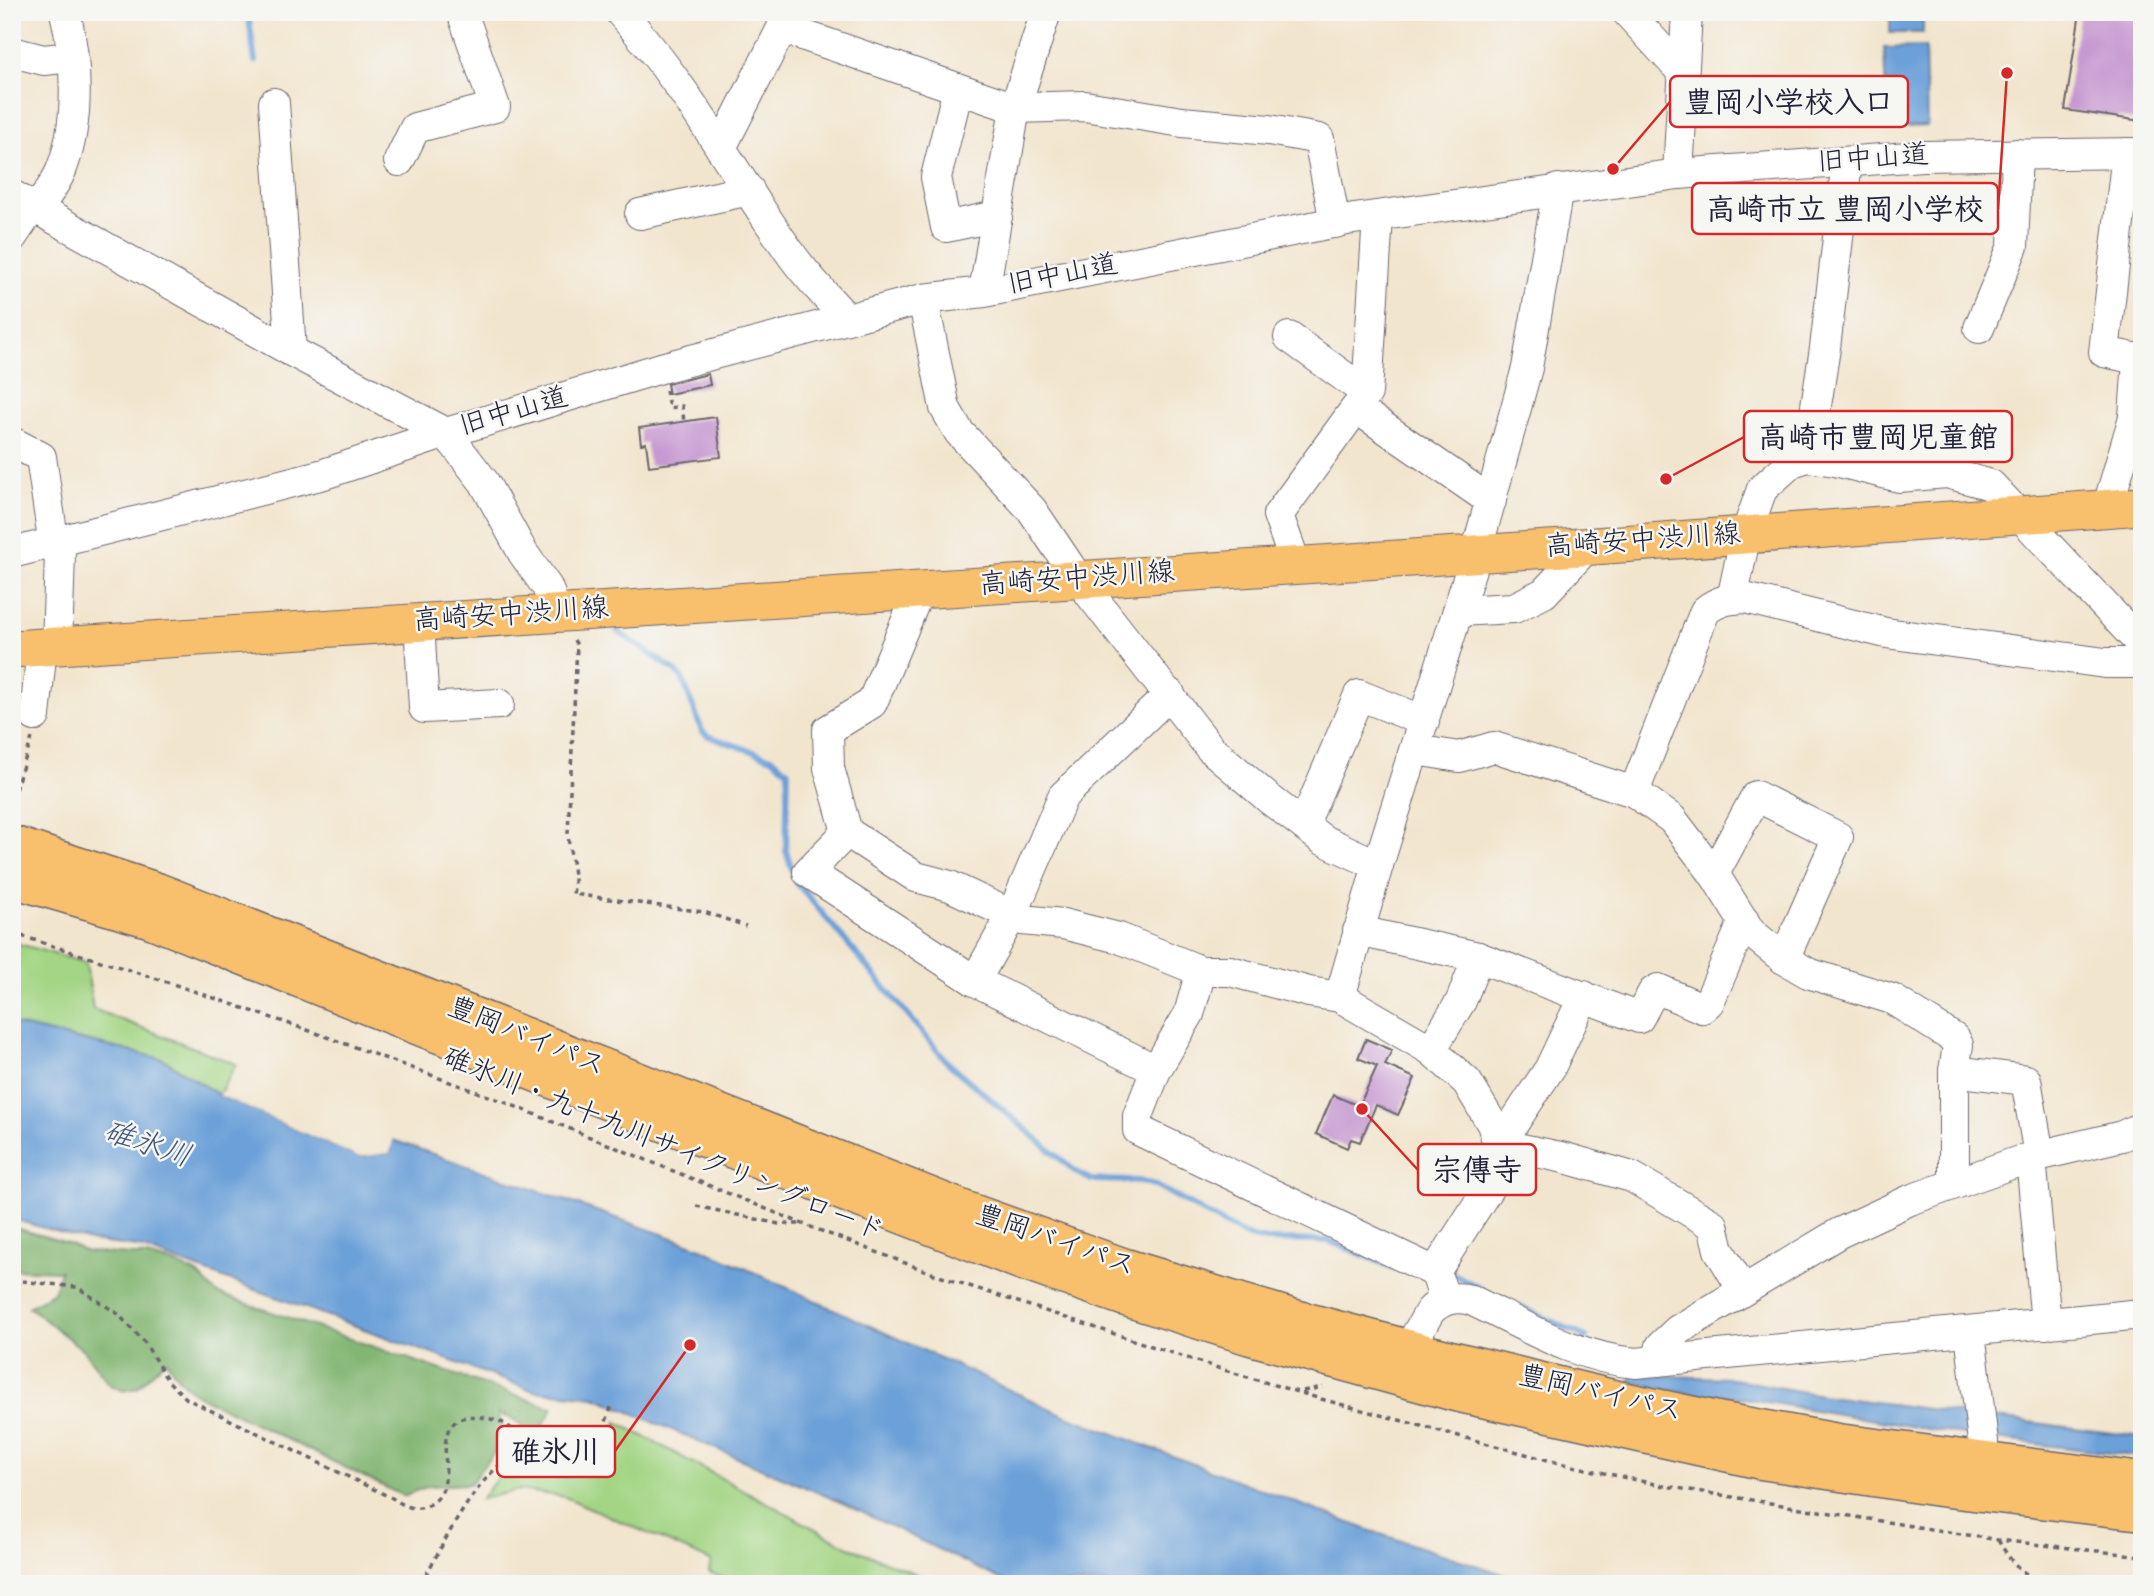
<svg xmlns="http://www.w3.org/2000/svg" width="2154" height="1596" viewBox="0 0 2154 1596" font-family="'Indie Flower','Klee One',sans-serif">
	<rect width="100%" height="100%" fill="#f6f6f2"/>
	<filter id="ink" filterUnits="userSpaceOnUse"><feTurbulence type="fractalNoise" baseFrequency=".0143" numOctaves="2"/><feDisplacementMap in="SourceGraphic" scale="14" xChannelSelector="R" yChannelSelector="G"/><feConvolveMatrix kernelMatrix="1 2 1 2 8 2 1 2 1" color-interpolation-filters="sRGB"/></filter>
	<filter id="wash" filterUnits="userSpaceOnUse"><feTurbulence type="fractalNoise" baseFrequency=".00686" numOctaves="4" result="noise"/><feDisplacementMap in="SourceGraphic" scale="28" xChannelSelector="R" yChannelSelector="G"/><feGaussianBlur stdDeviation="1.57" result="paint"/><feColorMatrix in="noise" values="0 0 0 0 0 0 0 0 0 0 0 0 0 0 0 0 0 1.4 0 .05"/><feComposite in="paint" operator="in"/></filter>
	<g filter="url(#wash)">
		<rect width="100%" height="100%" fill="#f2e5ce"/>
		<g fill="#a3d584" stroke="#627c60" stroke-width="2">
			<polygon points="12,942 86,963 93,1009 236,1064 219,1095 163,1059 12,1024"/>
			<polygon points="617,1422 847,1546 941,1584 737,1584 709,1572 711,1561 565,1497 519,1490 481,1499 505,1468 588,1464 612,1444"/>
		</g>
		<path fill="#82b672" stroke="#526c56" stroke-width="2" d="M12,1227L61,1241L87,1252L146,1256L173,1263L198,1274L216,1293L553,1408L534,1442C524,1427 516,1418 498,1413L506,1436L470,1484L429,1486L403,1496L195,1394L178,1378L166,1360L137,1388L124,1391L110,1385L83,1350L29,1307L54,1292L60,1271L12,1269Z"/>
		<g fill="#6ca0d8" stroke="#47618a" stroke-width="2">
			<polygon points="1923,15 1923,33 1890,33 1890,16"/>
			<polygon points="1925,47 1927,126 1887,128 1884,48"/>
			<polygon points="12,1024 163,1059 219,1095 358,1157 390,1153 393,1140 699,1247 1064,1415 1371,1531 1534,1584 1010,1584 845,1504 595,1397 534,1391 138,1247 90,1241 12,1219"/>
			<polygon points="1632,1375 1728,1378 1821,1395 2142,1437 2142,1457 1963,1435 1725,1395 1715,1394 1709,1398 1630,1382"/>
		</g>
		<polygon fill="#f2e5ce" points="221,1092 359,1153 387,1150 390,1139 394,1137 390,1153 358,1157 219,1095"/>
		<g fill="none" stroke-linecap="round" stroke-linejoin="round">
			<g stroke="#6ca0d8" stroke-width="6">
				<polyline points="248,12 255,61"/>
				<polyline points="617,631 674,670 682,678 702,731 708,736 772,758 788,771 786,851 796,882 948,1063 1076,1172 1091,1180 1140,1181 1155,1185 1244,1235 1266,1240 1329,1241 1394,1268"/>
				<polyline points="1447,1270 1481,1289"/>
				<polyline points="1498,1297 1586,1337"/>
			</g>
		</g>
		<g id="blocks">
			<g fill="#c698d1">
				<polygon points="2080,12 2142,12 2142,121 2065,110"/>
				<polygon points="708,374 710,385 669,394 667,384"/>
				<polygon points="716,417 721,457 649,466 646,443 641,444 639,428"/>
				<polygon points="1366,1039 1392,1050 1385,1065 1415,1078 1398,1115 1376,1105 1360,1142 1351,1139 1347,1148 1316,1134 1333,1095 1359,1106 1377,1066 1358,1058"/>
			</g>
		</g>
	</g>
	<g filter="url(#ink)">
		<use href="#blocks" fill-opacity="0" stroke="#6b666e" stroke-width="2"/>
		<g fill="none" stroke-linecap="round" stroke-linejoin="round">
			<g stroke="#6b666e" stroke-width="32">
				<g id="minor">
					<path d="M620,12C687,85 734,174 791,254C807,277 828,298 847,319"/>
					<polyline points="1627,12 1683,73"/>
					<polyline points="782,28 1015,108 1085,106 1182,122 1269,130 1319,139 1335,223"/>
					<polyline points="12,52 44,60 71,57"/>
					<polyline points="958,89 936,177 946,227 997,216"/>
					<polyline points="274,103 291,351"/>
					<polyline points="721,148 782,28 785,12"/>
					<polyline points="399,161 415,128 495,107 462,12"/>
					<polyline points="1678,174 1687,12"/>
					<polyline points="12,195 291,351 446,433 484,482 523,553 547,587 557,613"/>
					<path d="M37,209C46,196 57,182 62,168C80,120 77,61 65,12"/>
					<polyline points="640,214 749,190"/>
					<polyline points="12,237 33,206"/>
					<polyline points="984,292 1015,108 1046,12"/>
					<polyline points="923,299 945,408 959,432 1032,510 1079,580 1210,748 1268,798 1323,840 1378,865"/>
					<polyline points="1979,328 2013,246 2017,154"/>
					<polyline points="1289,337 1367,393 1378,216"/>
					<polyline points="12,442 41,457 52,532 60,554 57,646"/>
					<polyline points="1808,457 1825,348 1847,162"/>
					<polyline points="2107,509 2134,417 2138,359 2104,352 2127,153"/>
					<polyline points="12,553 324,474 446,433 661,368 923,299 984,292 1347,220 1678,174 1922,156 2142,153"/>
					<polyline points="1296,565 1278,515 1356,408 1491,501"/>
					<polyline points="920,589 872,703 828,730 829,768 847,832 916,877 950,886 1022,920 1063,924 1119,938 1201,971 1230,971 1309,992 1340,997 1431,1050 1467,1082 1492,1124 1498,1144 1496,1167 1493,1181 1435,1272"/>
					<polyline points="1732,599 1746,534 1762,489 1792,462 1808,457 1835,461 1899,477 1947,473 1991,485 2142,645"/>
					<polyline points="1458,611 1514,608 1544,593 1588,546"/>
					<polyline points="419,622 424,708 499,704"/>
					<polyline points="35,716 42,646"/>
					<polyline points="1416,750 1459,757 1494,747 1634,792 1672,819 1714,874 1747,927 1754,935 1784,959 1808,973 1892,999 1955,1039 1958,1045 1954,1071 1954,1184"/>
					<path d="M1634,792L1705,611C1718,600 1729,599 1745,598L1886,633L2105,663H2142"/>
					<polyline points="1304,824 1359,695 1424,721"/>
					<polyline points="847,832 808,872 975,981 1156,1070"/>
					<polyline points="1714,874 1756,796 1838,837 1784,959"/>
					<polyline points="1358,931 1478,957 1639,1018 1653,992 1658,989 1702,1008 1709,1002 1744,921"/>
					<polyline points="1201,971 1189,1014 1156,1070 1138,1116 1138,1130 1435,1272 1442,1290"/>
					<polyline points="975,981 1012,915 1063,796 1170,694"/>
					<polyline points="1340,997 1378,865 1476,553 1527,368 1558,189"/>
					<polyline points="1431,1050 1461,1001 1478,957"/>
					<polyline points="1954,1071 2026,1080 2039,1155"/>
					<polyline points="1498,1144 1565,1158 1632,1177 1713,1225 1719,1250 1743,1290"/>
					<polyline points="1498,1144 1504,1138 1550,1068 1584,996"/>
					<polyline points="2031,1157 2046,1324"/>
					<polyline points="1970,1332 1983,1442 1981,1463"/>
					<polyline points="1657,1361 1661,1346 1678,1330 1839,1233 1910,1200 2025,1159 2122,1136 2142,1127"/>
					<path d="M1398,1367L1430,1311C1442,1299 1455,1296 1471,1300C1524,1325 1576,1358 1636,1363L2142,1314"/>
				</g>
			</g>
			<g stroke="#6b666e" stroke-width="39">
				<polyline id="major" points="12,649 1580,547 2142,506"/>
			</g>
			<g stroke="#6b666e" stroke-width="41">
				<g id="highway">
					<polyline points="12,845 157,892 966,1211 1125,1268 1288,1317 1434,1356 1604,1397 1723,1422 1838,1443 2142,1482"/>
					<polyline points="12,878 149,918 565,1084 1020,1260 1123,1296 1251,1336 1455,1392 1761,1460 1939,1487 2142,1511"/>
				</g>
			</g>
			<g stroke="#6b666e" stroke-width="3.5" stroke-dasharray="5 5" stroke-linecap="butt">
				<polyline points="666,390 669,408 682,406 684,422"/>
				<path d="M574,640L577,645L568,833C569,854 577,873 573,894L704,912L746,926"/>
				<polyline points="12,799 32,738"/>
				<polyline points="12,933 170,983 316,1033 502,1101 803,1224 942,1277 1221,1369 1321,1399 1559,1463 1659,1485 1998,1540 2142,1556"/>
				<polyline points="696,1206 779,1224 801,1224"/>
				<path d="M12,1280L77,1287L118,1314L145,1343L168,1381L187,1399L394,1499C403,1505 413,1511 424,1507C462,1493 435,1446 451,1426C461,1413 477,1416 491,1419C513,1424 518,1435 526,1455"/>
				<polyline points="1303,1391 1323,1387"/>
				<path d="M1998,1540C2025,1586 2036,1578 2085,1584"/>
				<path d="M421,1584C443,1545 468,1491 503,1462C528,1441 576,1475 598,1439C605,1428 608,1414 613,1403"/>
			</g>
			<use href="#minor" stroke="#fff" stroke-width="30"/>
			<use href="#major" stroke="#f8bf6c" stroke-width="37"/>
			<use href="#highway" stroke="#f8bf6c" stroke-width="38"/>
		</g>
	</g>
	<g text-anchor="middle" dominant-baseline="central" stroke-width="5" stroke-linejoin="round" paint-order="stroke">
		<g font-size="28" fill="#22223b" stroke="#f6f6f2">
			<text transform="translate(1873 160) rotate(-4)">旧中山道</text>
			<text transform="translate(1063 276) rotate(-11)">旧中山道</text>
			<text transform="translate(514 413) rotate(-16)">旧中山道</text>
			<text transform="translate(1643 542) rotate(-4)">高崎安中渋川線</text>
			<text transform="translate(1077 580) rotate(-4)">高崎安中渋川線</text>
			<text transform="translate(511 616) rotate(-4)">高崎安中渋川線</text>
			<text transform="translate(526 1038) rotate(22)">豊岡バイパス</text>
			<text transform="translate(663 1146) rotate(22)">碓氷川・九十九川サイクリングロード</text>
			<text transform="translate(1055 1242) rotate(19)">豊岡バイパス</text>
			<text transform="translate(1600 1395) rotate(13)">豊岡バイパス</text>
		</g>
		<g font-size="30" font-style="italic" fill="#40547a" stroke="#f6f6f2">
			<text transform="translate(147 1146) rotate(18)">碓氷川</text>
		</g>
	</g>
	<path fill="none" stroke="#d62828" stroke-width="2.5" d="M1613 169L1670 102M2007 73L1998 209M1666 479L1744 437M1362 1109L1418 1170M690 1345L615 1451"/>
	<g fill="#d62828" stroke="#f6f6f2" stroke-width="2.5">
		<circle cx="1613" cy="169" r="7"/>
		<circle cx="2007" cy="73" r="7"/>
		<circle cx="1666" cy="479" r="7"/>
		<circle cx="1362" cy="1109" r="7"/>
		<circle cx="690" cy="1345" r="7"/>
	</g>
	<g fill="#f6f6f2" stroke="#d62828" stroke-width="2.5">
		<rect x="1670" y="76" width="238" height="51" rx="7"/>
		<rect x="1692" y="183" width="306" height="51" rx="7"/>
		<rect x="1744" y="411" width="268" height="51" rx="7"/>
		<rect x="1418" y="1144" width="118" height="51" rx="7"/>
		<rect x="497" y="1426" width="118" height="51" rx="7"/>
	</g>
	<g font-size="30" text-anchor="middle" font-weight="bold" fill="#22223b">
		<text x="1789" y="112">豊岡小学校入口</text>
		<text x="1845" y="219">高崎市立 豊岡小学校</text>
		<text x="1878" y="447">高崎市豊岡児童館</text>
		<text x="1477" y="1180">宗傳寺</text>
		<text x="556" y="1462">碓氷川</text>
	</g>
	<rect width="2154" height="1596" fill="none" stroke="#f6f6f2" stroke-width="42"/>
</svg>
